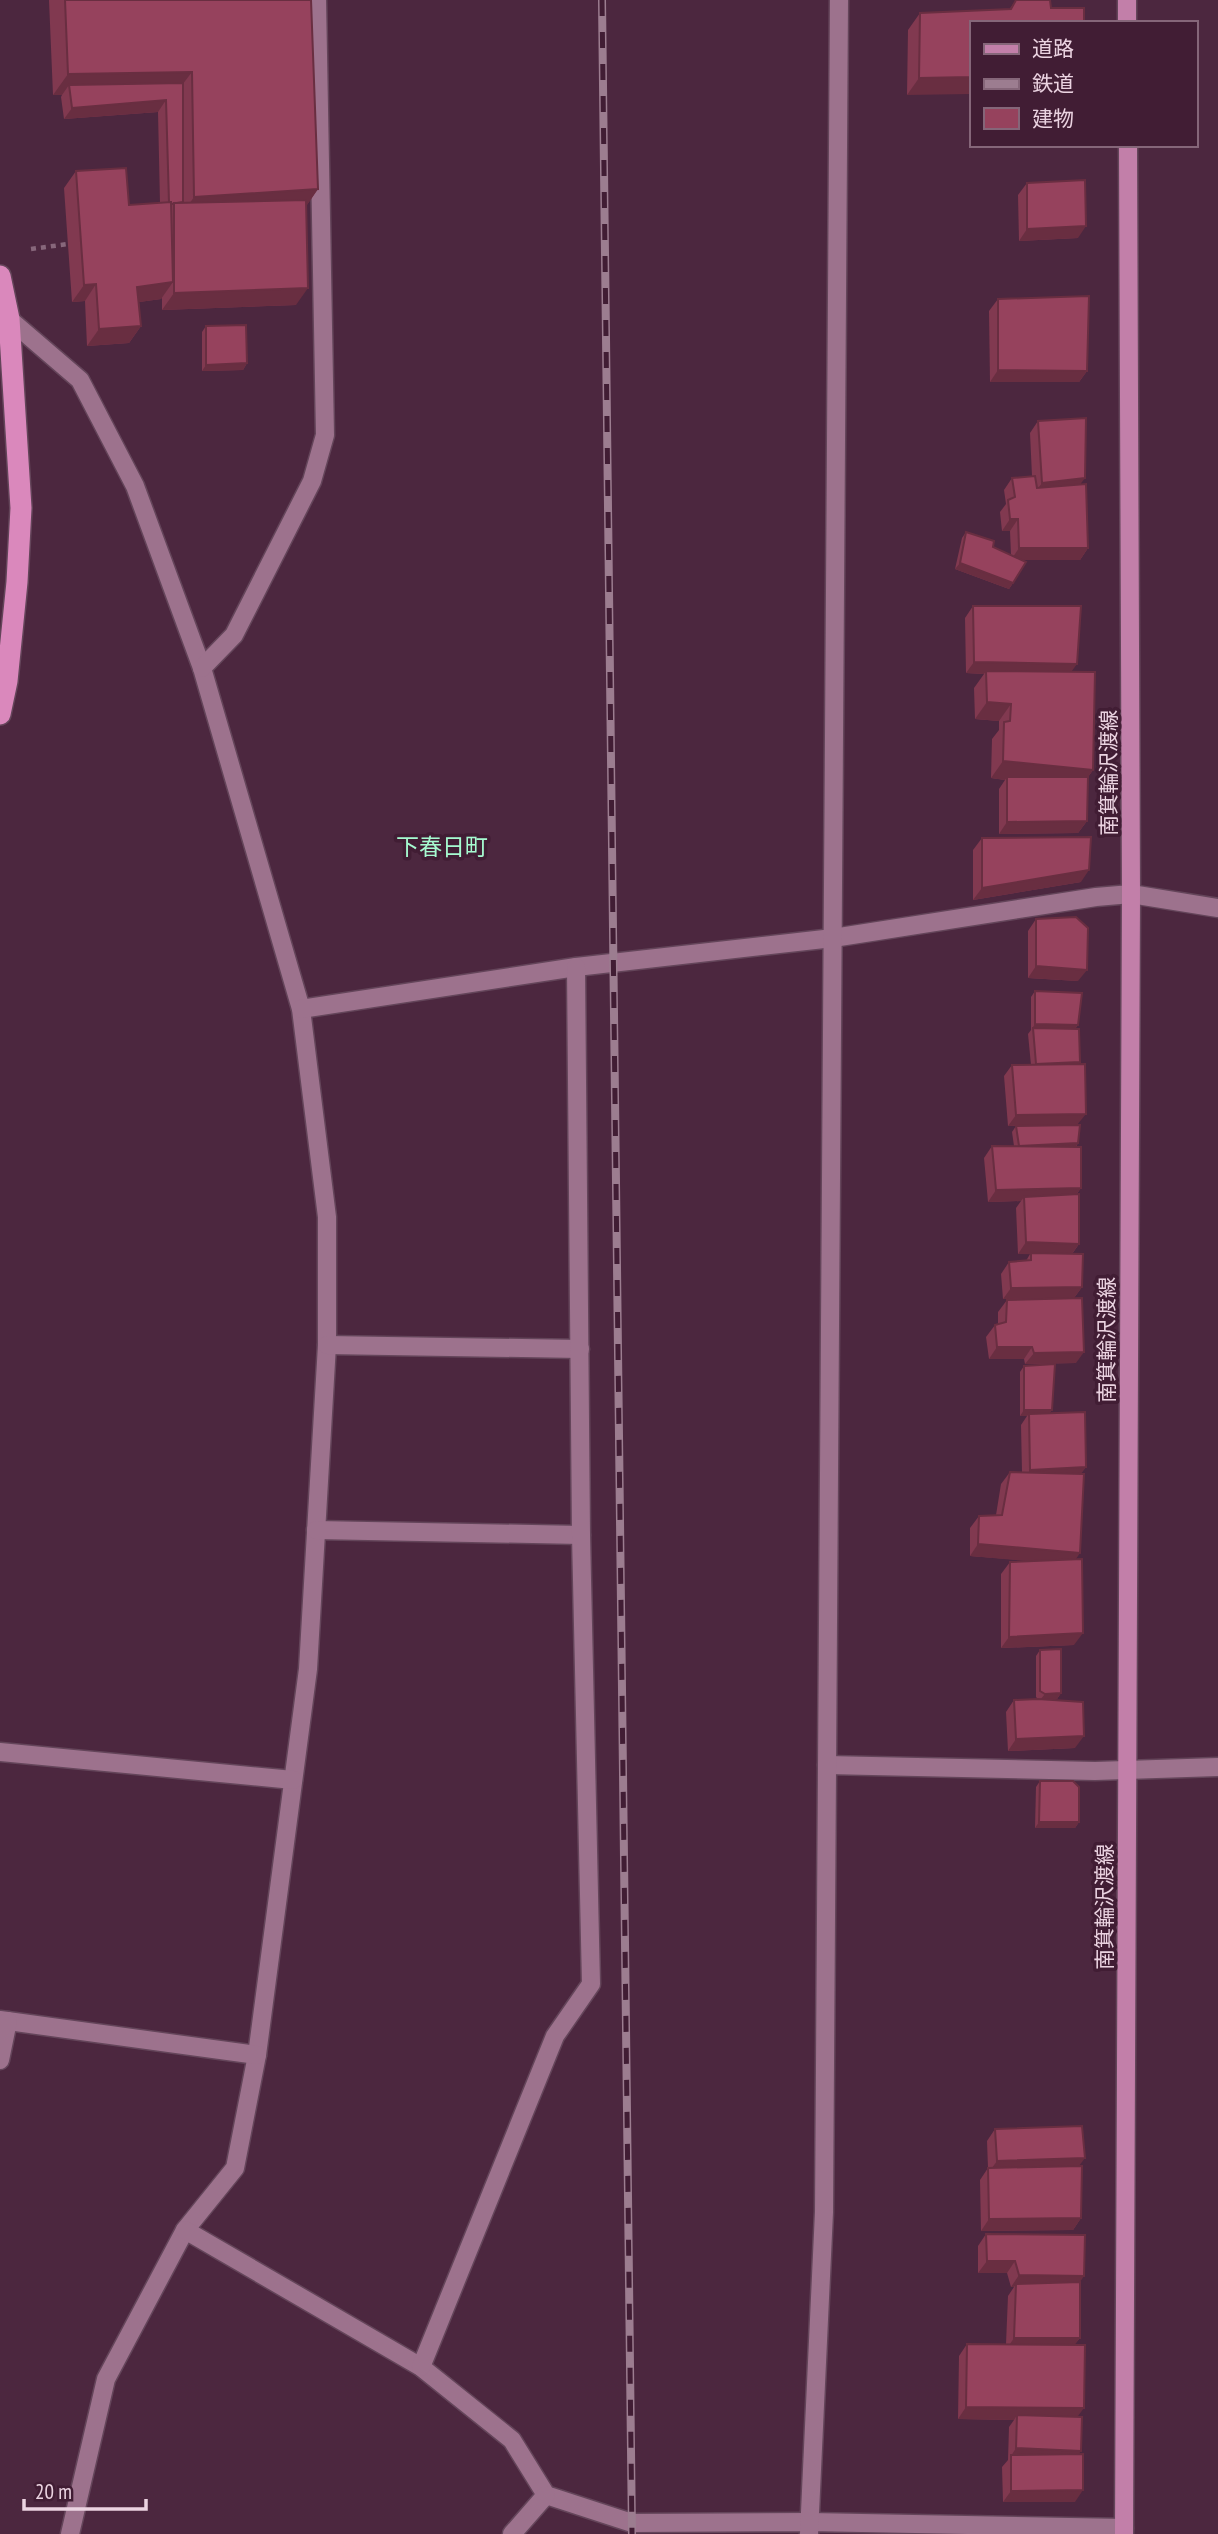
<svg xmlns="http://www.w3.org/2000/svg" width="1218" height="2534" viewBox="0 0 1218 2534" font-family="'PT Sans Narrow','Noto Sans JP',sans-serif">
	<rect width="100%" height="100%" fill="#4c273f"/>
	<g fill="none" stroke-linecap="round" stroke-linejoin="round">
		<g stroke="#64455a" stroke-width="21">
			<g id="minor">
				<polyline points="9,319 80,380 135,486 202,668 301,1009 327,1217 327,1345 308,1669 257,2055 235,2168 185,2230 106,2379 70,2534"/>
				<polyline points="202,668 234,635 312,481 325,435 317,0"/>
				<polyline points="301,1009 576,967 833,938 1096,897 1131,894 1218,908"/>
				<polyline points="327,1345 580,1349"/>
				<polyline points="316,1530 581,1535"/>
				<polyline points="0,1752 293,1780"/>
				<polyline points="827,1765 1095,1771 1218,1767"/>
				<polyline points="0,2020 257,2055"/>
				<polyline points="0,2060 8,2021"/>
				<polyline points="185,2230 421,2367 512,2440 546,2495 632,2523 810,2522 1124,2528"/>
				<polyline points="421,2367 555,2036 591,1984 581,1535 576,967"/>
				<polyline points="512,2534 546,2495"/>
				<polyline points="809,2534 824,2212 839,0"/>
			</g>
		</g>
		<g stroke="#64455a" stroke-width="21">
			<g id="major">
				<polyline points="1127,0 1127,23"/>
				<polyline points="1124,2534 1131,894 1128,145"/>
			</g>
		</g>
		<g stroke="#64455a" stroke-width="24">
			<polyline id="highway" points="0,276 9,319 21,508 17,582 7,681 0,714"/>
		</g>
		<polyline stroke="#87677b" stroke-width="4.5" stroke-dasharray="5 5" stroke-linecap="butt" points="31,249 68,244"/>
		<use href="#minor" stroke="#9d728d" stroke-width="18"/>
		<use href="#major" stroke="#c27fa9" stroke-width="18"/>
		<use href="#highway" stroke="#da88bc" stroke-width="21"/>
		<g stroke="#9c7d90" stroke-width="8">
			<polyline id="rail" points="602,0 632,2534"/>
		</g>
		<use href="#rail" stroke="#411d34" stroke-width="5" stroke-dasharray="16" stroke-linecap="butt"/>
	</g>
	<g fill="#813950">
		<polygon points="49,0 311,0 318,189 306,206 296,305 162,310 162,297 161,299 139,302 141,326 129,343 87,346 85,301 72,302 64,188 76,171 129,205 160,203 158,112 64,119 61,97 62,95 53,95"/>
		<polygon points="1016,0 1051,8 907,95 908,30 920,13 1009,10"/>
		<polygon points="1027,183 1078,238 1019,241 1018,195"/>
		<polygon points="998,299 1087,371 1079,382 990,382 989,311"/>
		<polygon points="206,326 247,363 243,370 202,371 202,332"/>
		<polygon points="1038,421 1081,484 1088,548 1080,560 1021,560 1013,583 1009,589 955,569 962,538 966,532 993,547 1011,555 1010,531 1002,531 1000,512 1006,504 1004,490 1012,478 1032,476 1030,433"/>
		<polygon points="973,606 1072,672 1093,770 1088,777 1087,821 1078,833 999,834 999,789 1005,780 991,778 992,739 999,730 999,721 975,719 974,688 984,674 966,673 965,618"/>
		<polygon points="982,838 1081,882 973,900 973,850"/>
		<polygon points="1036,919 1078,981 1028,978 1028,931"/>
		<polygon points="1035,991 1078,1025 1075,1029 1078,1064 1078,1143 1076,1147 1081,1188 1076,1195 1079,1244 1072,1254 1082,1287 1074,1298 1003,1299 1001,1274 1009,1262 1026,1261 1030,1254 1018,1254 1016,1208 1021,1201 988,1202 984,1158 992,1146 1014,1146 1012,1132 1016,1126 1008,1126 1004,1076 1012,1065 1031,1065 1028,1034 1031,1030 1031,997"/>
		<polygon points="1007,1300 1076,1363 1025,1364 1024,1359 989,1359 986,1337 995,1325 998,1324 998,1312"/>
		<polygon points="1024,1366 1052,1410 1049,1413 1086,1467 1081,1473 1075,1560 1074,1645 1001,1648 1001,1574 1010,1562 1033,1561 970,1556 970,1528 979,1516 996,1515 1001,1484 1010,1472 1022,1472 1021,1425 1027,1416 1020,1416 1020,1372"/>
		<polygon points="1040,1650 1061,1693 1057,1699 1052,1700 1075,1748 1008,1751 1006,1712 1014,1700 1038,1699 1036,1697 1036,1656"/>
		<polygon points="1040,1781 1079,1822 1075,1828 1035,1828 1036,1787"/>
		<polygon points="995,2129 1079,2166 1081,2218 1073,2230 981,2231 980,2180 988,2168 987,2141"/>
		<polygon points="986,2234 1080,2282 1080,2338 1074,2345 1078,2417 1078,2454 1075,2502 1003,2502 1002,2467 1008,2460 1009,2427 1014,2420 958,2419 959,2356 967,2344 1006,2344 1008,2296 1014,2287 1011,2287 1007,2273 978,2273 978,2246"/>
	</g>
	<g fill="#692e41">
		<polygon points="192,72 176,93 69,85 62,95 53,95 68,74"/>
		<polygon points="971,77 971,94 907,95 919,78"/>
		<polygon points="166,100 158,112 64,119 72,108"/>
		<polygon points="318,189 303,211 179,219 194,197"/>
		<polygon points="1086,226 1078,238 1019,241 1027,229"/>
		<polygon points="173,282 161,299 125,304 137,287"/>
		<polygon points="96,284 85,301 72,302 84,285"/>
		<polygon points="308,288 296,305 162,310 174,293"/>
		<polygon points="141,326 129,343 87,346 99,329"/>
		<polygon points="247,363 243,370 202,371 206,365"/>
		<polygon points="998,370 1087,371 1079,382 990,382"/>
		<polygon points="1085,478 1076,490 1033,495 1042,483"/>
		<polygon points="1010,519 1018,519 1010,531 1002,531"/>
		<polygon points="1019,548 1088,548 1080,560 1011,560"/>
		<polygon points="960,563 1013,583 1009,589 955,569"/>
		<polygon points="974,662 1077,664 1069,675 986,671 984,674 966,673"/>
		<polygon points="987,702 1011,704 999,721 975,719"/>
		<polygon points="1003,761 1093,770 1081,787 1007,777 1005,780 991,778"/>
		<polygon points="1087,821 1078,833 999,834 1007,822"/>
		<polygon points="1089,870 1081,882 973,900 982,888"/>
		<polygon points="1036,966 1087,970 1078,981 1028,978"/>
		<polygon points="1035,1024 1078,1025 1073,1031 1033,1028 1031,1030"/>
		<polygon points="1080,1062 1076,1068 1036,1064"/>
		<polygon points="1086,1114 1077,1125 1008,1126 1016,1115"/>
		<polygon points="1078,1143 1074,1149 1019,1146"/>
		<polygon points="1081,1188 1072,1200 1024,1197 1021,1201 988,1202 996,1190"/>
		<polygon points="1026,1242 1079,1244 1071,1255 1018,1254"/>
		<polygon points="1082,1287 1074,1298 1003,1299 1011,1288"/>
		<polygon points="997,1347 1032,1347 1024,1359 989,1359"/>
		<polygon points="1084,1352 1076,1363 1025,1364 1034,1353"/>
		<polygon points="1024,1410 1052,1410 1047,1416 1029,1414 1027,1416 1020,1416"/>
		<polygon points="1086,1467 1077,1479 1022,1481 1030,1470"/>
		<polygon points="978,1544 1080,1553 1072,1565 970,1556"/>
		<polygon points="1083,1633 1074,1645 1001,1648 1009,1637"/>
		<polygon points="1061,1693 1057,1699 1040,1700 1045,1694"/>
		<polygon points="1084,1736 1075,1748 1008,1751 1016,1739"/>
		<polygon points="1039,1822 1079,1822 1075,1828 1035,1828"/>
		<polygon points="1085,2158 1076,2170 989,2172 997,2161"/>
		<polygon points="1081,2218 1073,2230 981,2231 989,2219"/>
		<polygon points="987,2261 1015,2261 1007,2273 978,2273"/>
		<polygon points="1019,2275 1084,2276 1076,2288 1016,2284 1014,2287 1011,2287"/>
		<polygon points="1014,2338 1080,2338 1071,2349 1006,2350"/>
		<polygon points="966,2407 1084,2408 1075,2420 1017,2415 1014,2420 958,2419"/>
		<polygon points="1016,2448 1081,2451 1073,2462 1011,2456"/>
		<polygon points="1083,2490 1075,2502 1003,2502 1011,2491"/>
	</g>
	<g fill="#96425d" stroke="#692e41" stroke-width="2">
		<polygon points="65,0 311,0 318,189 194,197 192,72 68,74"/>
		<polygon points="1016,0 1050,0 1051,8 1084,8 1084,23 971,23 971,77 919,78 920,13 1011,9"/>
		<polygon points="183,83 183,202 171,204 171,202 169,202 166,100 72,108 69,85"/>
		<polygon points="126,168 129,205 171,202 173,282 137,287 141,326 99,329 96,284 84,285 76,171"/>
		<polygon points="1085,180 1086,226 1027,229 1027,183"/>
		<polygon points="306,200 308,288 174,293 174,203"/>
		<polygon points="1089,296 1087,371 998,370 998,299"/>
		<polygon points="246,325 247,363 206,365 206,326"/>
		<polygon points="1086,418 1085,478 1042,483 1038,421"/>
		<polygon points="1035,476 1037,488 1086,484 1088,548 1019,548 1018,519 1010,519 1008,500 1015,497 1012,478"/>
		<polygon points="966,532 994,541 993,547 1026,562 1013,583 960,563"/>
		<polygon points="973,606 1081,606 1077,664 974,662"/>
		<polygon points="986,671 1095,672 1093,770 1003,761 1004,722 1010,721 1011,704 987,702"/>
		<polygon points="1007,777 1088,777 1087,821 1007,822"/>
		<polygon points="1091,837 1089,870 982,888 982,838"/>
		<polygon points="1076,917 1088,928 1087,970 1036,966 1036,919"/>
		<polygon points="1035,991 1082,993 1078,1025 1035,1024"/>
		<polygon points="1033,1028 1079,1029 1080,1062 1036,1064"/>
		<polygon points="1085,1064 1086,1114 1016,1115 1012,1065"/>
		<polygon points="1080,1125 1078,1143 1019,1146 1016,1126"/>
		<polygon points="992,1146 1081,1147 1081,1188 996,1190"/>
		<polygon points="1079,1194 1079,1244 1026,1242 1024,1197"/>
		<polygon points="1031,1253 1083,1254 1082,1287 1011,1288 1009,1262 1031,1260"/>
		<polygon points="1082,1298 1084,1352 1034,1353 1032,1347 997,1347 995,1325 1006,1322 1007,1300"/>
		<polygon points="1055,1364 1052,1410 1024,1410 1024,1366"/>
		<polygon points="1085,1412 1086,1467 1030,1470 1029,1414"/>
		<polygon points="1010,1472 1084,1474 1080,1553 978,1544 979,1516 1002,1515"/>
		<polygon points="1082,1559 1083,1633 1009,1637 1010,1562"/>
		<polygon points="1061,1649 1061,1693 1045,1694 1040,1691 1040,1650"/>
		<polygon points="1038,1699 1083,1702 1084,1736 1016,1739 1014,1700"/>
		<polygon points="1040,1781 1073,1781 1079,1787 1079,1822 1039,1822"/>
		<polygon points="1082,2126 1085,2158 997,2161 995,2129"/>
		<polygon points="1082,2166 1081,2218 989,2219 988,2168"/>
		<polygon points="986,2234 1085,2235 1084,2276 1019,2275 1015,2261 987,2261"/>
		<polygon points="1080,2282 1080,2338 1014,2338 1016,2284"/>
		<polygon points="967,2344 1085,2345 1084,2408 966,2407"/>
		<polygon points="1017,2415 1082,2417 1081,2451 1016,2448"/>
		<polygon points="1083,2454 1083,2490 1011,2491 1011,2455"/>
	</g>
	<g text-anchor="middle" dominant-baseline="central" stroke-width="7" stroke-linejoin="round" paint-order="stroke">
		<g font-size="21" fill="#ebd3e1" stroke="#411d34">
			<text transform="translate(1108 773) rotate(-90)">南箕輪沢渡線</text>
			<text transform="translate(1106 1340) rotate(-90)">南箕輪沢渡線</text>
			<text transform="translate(1104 1907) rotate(-90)">南箕輪沢渡線</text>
		</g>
		<g font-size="23" fill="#a6fad0" stroke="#411d34">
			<text x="442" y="846">下春日町</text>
		</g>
	</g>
	<rect x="970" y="21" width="228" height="126" fill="#411d34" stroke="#856679" stroke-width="2"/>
	<rect x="984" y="44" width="35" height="10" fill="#c27fa9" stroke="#856679" stroke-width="2"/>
	<text x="1032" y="56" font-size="21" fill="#ebd3e1">道路</text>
	<rect x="984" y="79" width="35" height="10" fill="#9c7d90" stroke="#856679" stroke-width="2"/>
	<text x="1032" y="91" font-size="21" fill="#ebd3e1">鉄道</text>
	<rect x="984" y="108" width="35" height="21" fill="#96425d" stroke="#856679" stroke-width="2"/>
	<text x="1032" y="126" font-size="21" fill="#ebd3e1">建物</text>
	<path d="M24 2499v10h122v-10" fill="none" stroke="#ebd3e1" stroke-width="3.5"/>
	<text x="35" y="2499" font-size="21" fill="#ebd3e1" stroke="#411d34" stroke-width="5" paint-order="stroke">20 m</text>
</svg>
